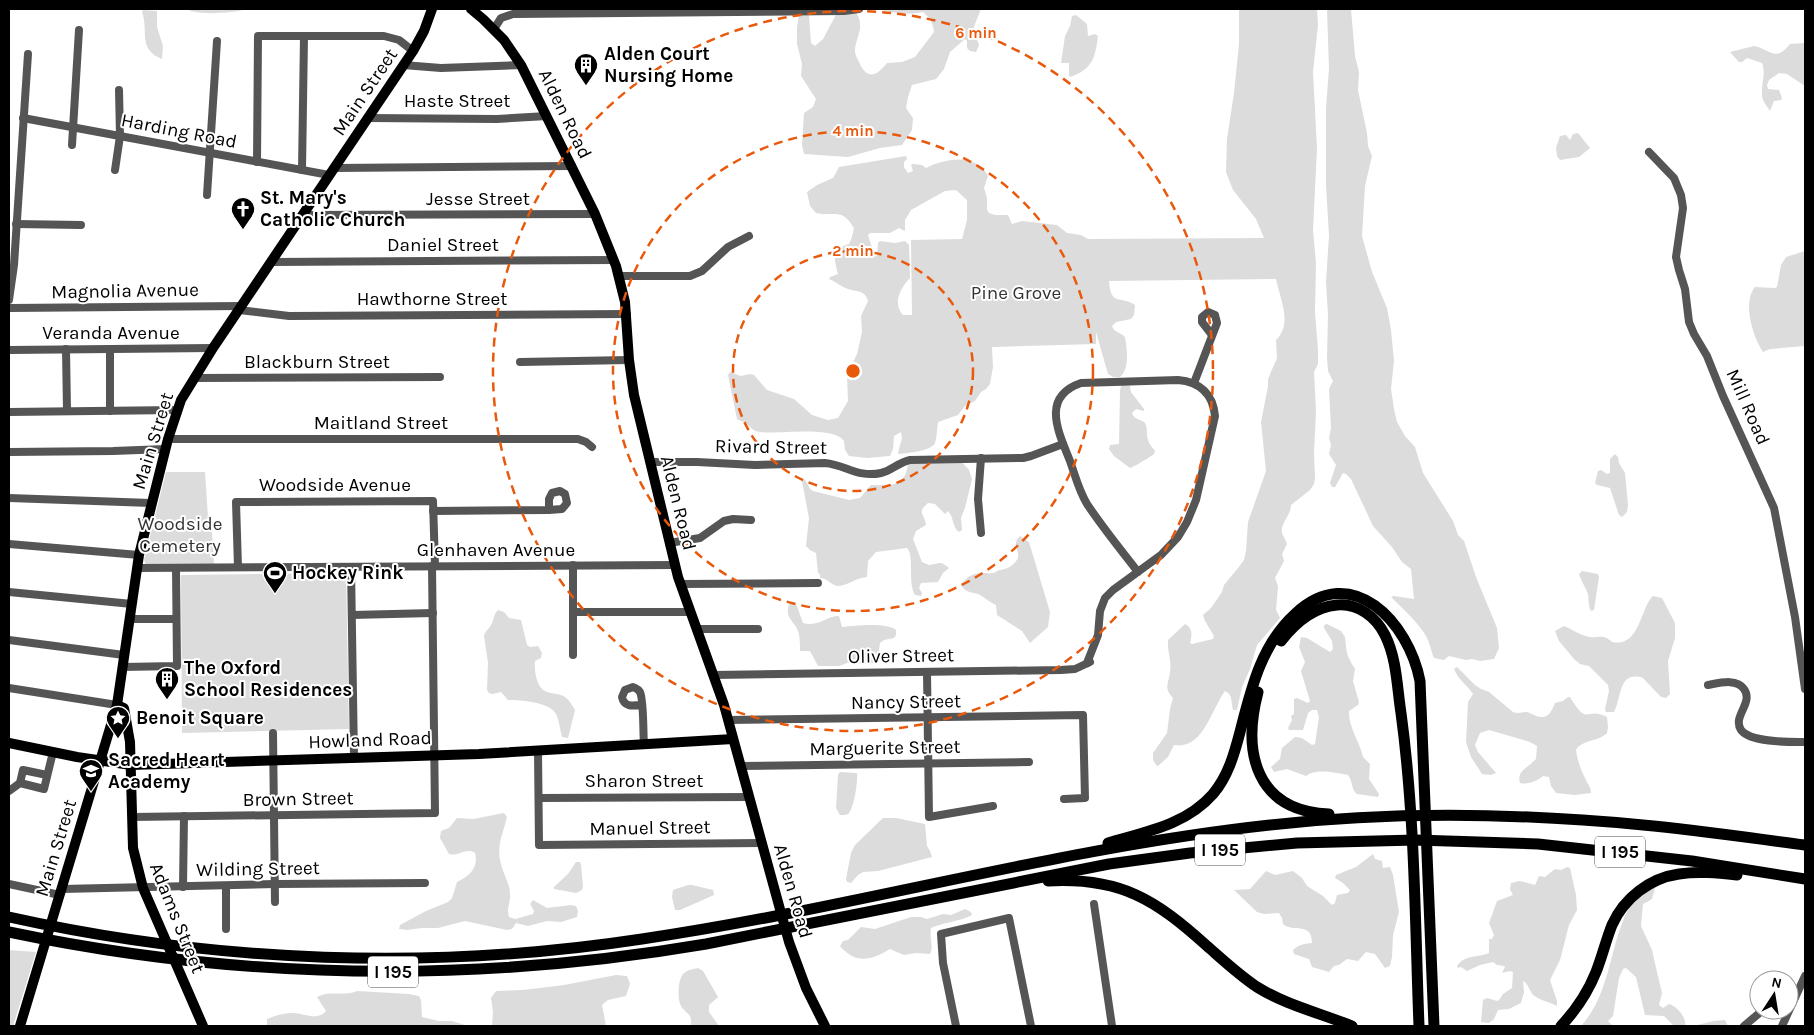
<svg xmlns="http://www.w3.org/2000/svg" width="1814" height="1035" viewBox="0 0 1814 1035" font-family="Karla,sans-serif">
	<rect width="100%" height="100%" fill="#fff"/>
	<g fill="#dcdcdc" fill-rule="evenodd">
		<path d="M189,9H248C231,13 208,15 190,11Z"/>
		<path d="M883,9H981L973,29L979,45L976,52L970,51L967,48V41L965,39L950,52L944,69L936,79L912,85L908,97L906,108L913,118L912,130L902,145L880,148L848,157L804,154L802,145L804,113L813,107L816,99L801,76L802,64L797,44V28L799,14L803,13L809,15L811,43L815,46L823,39L838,11L854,10C857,14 860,18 860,24C861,33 855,41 855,51C855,55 857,58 859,62C867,80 876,77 887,63L902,62L915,57L934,32C933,23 930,18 923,12C909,15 897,13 884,11Z"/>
		<path d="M1239,9H1317L1318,25L1313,72L1317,148L1313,230L1316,263L1315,312L1318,350V364L1314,372L1316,411L1314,453L1315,478L1314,484L1310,490L1291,505C1291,515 1280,524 1282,533C1283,536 1286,540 1287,544L1282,554L1284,561L1275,578L1278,586L1276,610L1280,618L1257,645L1250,669L1242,687L1237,710H1233C1231,703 1233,694 1225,691C1211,710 1203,750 1174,745L1168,757L1158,766L1156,765L1153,760V753L1167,733L1170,709L1173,698C1163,688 1169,683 1170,672C1172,662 1167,651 1168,640L1185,624C1193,628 1192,635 1190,643L1192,644L1213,639L1214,636L1205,621L1203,615L1211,608L1222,592L1224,585L1238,568L1244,560L1246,551L1248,522L1266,471L1261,422L1268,386V379L1277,358L1276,340C1293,324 1280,299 1276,279L1109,281C1111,307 1120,295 1135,305L1134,315L1131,319L1116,322L1112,326C1114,333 1121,332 1125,337C1127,349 1130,369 1120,377H1113L1108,374L1096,332V344L992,347L993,367L990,384L986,389L981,392L975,401L965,406L958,415L938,422C937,428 937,437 935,443C931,451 908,453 899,454L898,453L902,438L901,432L894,436L893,449L890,456L867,458L849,456L845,450L844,441C832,425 778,435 760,432C752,431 752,428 747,424C744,421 740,421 737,419L728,375L730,372L741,376L750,374L754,375L767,390L794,399L812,415L828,420L838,418L848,401L847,375L857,354L862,332L861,316L868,301C865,290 857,292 848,289C842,287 836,282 829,279L830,277L838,274C834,259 831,249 849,244L852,237L854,228C841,207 835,217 816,213L810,206L807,192L817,185L833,178L839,167L906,156L907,159L904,162V167L908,173L913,171L911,165L913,164L922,165L926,168C946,158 976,153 988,176L984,188L987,198V210L989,213L995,215H1008L1012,224L1022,221L1057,225L1067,233L1081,235L1088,239L1264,238L1256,219L1233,190L1226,172L1227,139L1234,93L1239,44ZM956,190L967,200V220L962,239L911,240L912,315H903C892,303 901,287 910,278L909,245L905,241L895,243L880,241L878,243L877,255L875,257L868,235L870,233H890L899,228L905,231V220L911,210L945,191Z"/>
		<path d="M1327,9H1351L1355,56L1359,72L1358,90L1367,133L1368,146L1372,156L1365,186L1362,236L1372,272L1387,308L1391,330L1394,361L1391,389L1394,409L1397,422L1405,436L1415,447L1423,473L1453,521L1458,535L1464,541L1476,577L1497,628L1499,648L1494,659L1480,661L1472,659L1466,660L1449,656L1444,660L1434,658C1431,651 1430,643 1426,636C1417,621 1403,609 1391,597L1394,596L1414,599L1411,569L1402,562L1392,547L1373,526L1351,479L1346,474L1343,473L1335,487H1332L1330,483L1336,465L1329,454L1331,445L1329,438L1331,428L1329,389L1333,381L1328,371L1327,358L1328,315L1326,282L1329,236L1326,185V108L1329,69Z"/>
		<path d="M143,10L157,11V27L163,46L162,59C137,49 149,31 142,12Z"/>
		<path d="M1076,15L1087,24L1088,36L1095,34L1098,36C1095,58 1093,69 1070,77L1069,75V63H1061L1065,36L1070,26L1072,16Z"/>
		<path d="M1805,43V86L1787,74L1779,73L1769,80L1767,85L1768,89L1779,90L1782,98L1781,100L1774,101L1770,111C1768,108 1765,104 1763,100C1759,88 1767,75 1762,63L1747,58L1742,62H1739L1730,52L1754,46C1770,49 1775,63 1790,44Z"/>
		<polygon points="1578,133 1590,148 1579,157 1560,160 1557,156 1556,148 1560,136 1566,135 1570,140 1573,134"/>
		<path d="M1805,251V346L1770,349L1763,352C1753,337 1742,303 1755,287L1775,288L1777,287L1781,265L1786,257Z"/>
		<path d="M1122,381L1129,382L1131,392L1144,409V411L1136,409L1132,413C1135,421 1140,418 1145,423C1148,428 1146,435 1148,440C1149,444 1152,447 1155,451L1154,454C1150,457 1134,467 1130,468L1114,456L1109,449L1110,445L1119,444L1120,391Z"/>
		<polygon points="1615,454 1618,457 1619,463 1625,473 1628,505 1627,512 1622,517 1619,515 1610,488 1597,485 1595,483 1598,471 1601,470 1607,474 1610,473 1610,459"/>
		<path d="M960,460L969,470L972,479L965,508L961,518L962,530L959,532C952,527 954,517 948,511L945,514L935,504L928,503C916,513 925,514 926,525L916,531L913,539L922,562L929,565C940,564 939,560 949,568L943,573L938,582L921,583L919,588L922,593L921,596L915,595C907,581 915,557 907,548L876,552L868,561L867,577C858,577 846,586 839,586C831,586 828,578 820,578V574L818,573L816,553L810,550L806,546L809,518L802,481L804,479C808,483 808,488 813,491L849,500L860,498L871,485C883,485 899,488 905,475C907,471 907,466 909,463Z"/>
		<polygon points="166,472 205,472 209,532 212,532 214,565 146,565 144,560"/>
		<path d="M1020,536L1029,542L1050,612L1048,627L1030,643L1022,631L997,615L996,605C989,602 983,596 978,594C970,592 965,592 961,585C968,575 974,573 985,573C988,573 990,574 993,573C996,573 997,570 1000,570C1004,569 1007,569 1011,566C1028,554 1008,547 1020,536Z"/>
		<path d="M1582,571L1598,574L1599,577L1594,610L1591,611C1588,605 1589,601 1588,594C1586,588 1581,581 1579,574Z"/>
		<polygon points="346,573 349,729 182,733 181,575"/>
		<path d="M1653,596L1662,598L1675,623V638L1668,661L1670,694L1666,698L1661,697L1643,678C1618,670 1622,698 1614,712H1606L1605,709L1609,691L1608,685L1589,666L1580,664L1574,659L1559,641L1555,631L1564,626C1572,629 1578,634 1586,636C1597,640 1602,632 1612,642C1640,648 1640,608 1653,596Z"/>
		<path d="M793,602L797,606L803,623C820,627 825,616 839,616L842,627C855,626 885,622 896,630V635L894,638L884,640L880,643L878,656L874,663L863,664L850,662L839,666H818L810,651H800C800,646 800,640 799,634C797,622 784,620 789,604Z"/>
		<path d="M498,610L504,612L509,618L521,620L527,645L530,647L538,646L542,653L541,658L535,661C534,669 536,687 545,691C551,694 559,693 565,697C569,700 572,705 575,710L568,738L562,737C560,729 559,720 556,714C550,702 520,700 508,700L501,692L492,694L489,693L487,690L488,663L484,636C485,631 488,630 491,625C494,620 493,615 498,610Z"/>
		<path d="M1327,624L1341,631L1345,637C1347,654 1346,654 1355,669L1353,681L1359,702L1358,705L1349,711C1348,727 1360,742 1363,757L1370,764L1369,779L1379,794L1378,797L1357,794C1351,790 1353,781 1348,775C1334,773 1317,768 1306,776L1287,769L1274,772L1271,767L1280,759L1282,748L1295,737L1302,738L1312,745L1315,744L1319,717L1317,710H1312L1308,713L1303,730H1289L1288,728L1292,720L1291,716L1294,714V699L1297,698L1308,703L1310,701L1301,671L1305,662L1299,647L1301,637L1307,638L1330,652L1333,649L1332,641L1324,628V625Z"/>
		<path d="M1457,667L1475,685L1481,689L1489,692L1513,712C1519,714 1521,712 1526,712C1529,712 1531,714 1534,715C1547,721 1551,713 1555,703L1563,701L1568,697H1570C1589,728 1584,706 1607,717L1608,727L1607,733C1598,742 1583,739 1576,750C1577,759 1581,770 1585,778C1587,784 1591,786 1591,793L1575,795L1556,793L1551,786L1549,777L1543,776C1538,781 1526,785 1520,783C1516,771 1529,767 1536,759L1537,746L1530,742L1489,730L1480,733L1475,745L1478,752L1496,773L1491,775L1482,774L1471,757L1466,742L1468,702L1473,694C1467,685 1458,680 1454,669Z"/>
		<path d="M840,772L857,773C858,781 854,809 848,814C847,815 842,815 840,815L836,808L838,775Z"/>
		<path d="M504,813L507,817C503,834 496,846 501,864C503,874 510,883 510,894C511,902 506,908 509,917L515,919L533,914L534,911L530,904L533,900L547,908L571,905L576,906L578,911L577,917L561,922L547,921L528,926L516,923L512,929L507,930L465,921L438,928H422L407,930L399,929L400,925L426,911L448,902L452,898L457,882C469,876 479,868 475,853C467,847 458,857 449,854L440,838L441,831L449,828L457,818L473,819Z"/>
		<polygon points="883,818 896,818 925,824 927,846 930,851 932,857 878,871 863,872 858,875 851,883 847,882 846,879 851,853 855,845"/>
		<path d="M1373,854L1375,859L1382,861L1383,868L1390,867L1393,875L1399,912L1393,935L1392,957L1390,966L1385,968L1375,954L1366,952L1358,961L1347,959L1339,965L1334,966L1329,972L1312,967L1309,959L1294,954L1293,950C1300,944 1304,944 1312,943C1312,921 1293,933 1283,924L1282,918L1279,913L1264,914L1257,912L1234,890L1250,889L1266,871L1275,875L1293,871L1302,878L1307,886L1323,896L1332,905L1335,903L1337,895L1348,893L1350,890L1343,883L1335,878L1336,875L1356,867Z"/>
		<polygon points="576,862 580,862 581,865 583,886 582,890 576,893 554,889 554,887 568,874"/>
		<path d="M1567,867L1570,868L1576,895L1577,910L1569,925L1560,960L1550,980L1557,1001V1006C1550,1002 1542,1001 1536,997C1529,993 1530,985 1523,981L1524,992L1521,1003L1509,1009L1498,1010L1494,1019L1489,1023L1481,1022L1483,1000L1487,998L1497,1001L1499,1000L1503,994L1512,988L1513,972L1510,971L1502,973L1505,967L1504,966L1497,965L1493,962L1480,965L1467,971L1461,967L1458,968L1457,966C1465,954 1478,958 1489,953V939H1492L1494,935L1489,923L1497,901L1513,895L1510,889L1511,883L1520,881L1535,885L1539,876L1545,877L1555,869L1561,870Z"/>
		<polygon points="688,885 692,885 713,890 714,895 680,910 675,910 672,897 673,890"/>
		<path d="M1655,888L1652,899L1643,904L1641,926L1652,950L1657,972L1662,993L1659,1005L1663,1008L1669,1004C1677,1006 1687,1018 1685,1026H1674L1664,1016L1645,1015L1636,977L1626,968L1623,969L1619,978L1613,1016L1608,1021L1613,1026H1581C1612,992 1609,942 1631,904C1634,898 1640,893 1644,889Z"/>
		<path d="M965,909L971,912L972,915C959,922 944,922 931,928C929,936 934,947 930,954L916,953L904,955L890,949C872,960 856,965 840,946L843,941L848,940L861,927L875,929L911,917H921L927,919L943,914L951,915Z"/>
		<polygon points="9,950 36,952 13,1026 9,1026"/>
		<path d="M698,968L703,971L718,997L709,1005V1012L719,1026H691C692,1011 687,1016 681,1006C677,999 678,980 683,974C687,970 693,969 698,968Z"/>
		<polygon points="616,975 627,976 630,984 626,996 608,1000 602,1005 606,1026 492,1026 493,1012 491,998 496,991 523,990 564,985"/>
		<path d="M357,991L409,994L419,996L421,1000L422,1017L439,1021H452L468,1026H267V1019C275,1016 283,1013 291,1013C302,1012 317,1022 326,1011L317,997C331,990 342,997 357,991Z"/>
		<polygon points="1725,1020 1728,1026 1693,1026 1714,1021"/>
	</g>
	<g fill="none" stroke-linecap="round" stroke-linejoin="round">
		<g stroke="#555" stroke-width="8">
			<polyline points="494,29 501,18 513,14 844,11 859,9"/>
			<polyline points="403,65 441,68 521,65"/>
			<polyline points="23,118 329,175"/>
			<polyline points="368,118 497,119 547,116"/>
			<polyline points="72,145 79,30"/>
			<polyline points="1649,152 1674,178 1681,195 1683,208 1676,257 1679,270 1685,289 1689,322 1694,334 1707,356 1723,396 1774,508 1795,617 1805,689"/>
			<polyline points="257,162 258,36 384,36 399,40 413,51"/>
			<polyline points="334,168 572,166"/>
			<polyline points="115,170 120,136 119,90"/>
			<polyline points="302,170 304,37"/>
			<polyline points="207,195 217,41"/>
			<polyline points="302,215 595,214"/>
			<polyline points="16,224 81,225"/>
			<polyline points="271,262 614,260"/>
			<polyline points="619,276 690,276 702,271 728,247 749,236"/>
			<polyline points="9,300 14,265 28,54"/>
			<polyline points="9,308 242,306"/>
			<polyline points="239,310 289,316 627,314"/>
			<polyline points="66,349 67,411"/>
			<polyline points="9,350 213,348"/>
			<polyline points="520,362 629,360"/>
			<polyline points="195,378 440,377"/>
			<polyline points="1194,383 1217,323 1215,315 1208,312 1202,317 1202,322 1212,335"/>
			<polyline points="110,411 110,349"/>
			<polyline points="9,412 177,410"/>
			<polyline points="168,439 578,439 586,442 592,447"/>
			<polyline points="9,452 113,451 166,449"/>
			<polyline points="981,458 978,499 981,533"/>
			<path d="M650,462H697L755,465L825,463C846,465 858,478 881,473C891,471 899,462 910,460L1023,458L1031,456L1063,444"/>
			<polyline points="9,498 151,503"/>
			<polyline points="433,511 549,510 562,509 567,503 565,494 560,491 552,493 549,499 549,510"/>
			<polyline points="669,543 700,538 724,521 733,519 751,520"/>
			<polyline points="9,544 139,555"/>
			<polyline points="238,567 236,502 433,501 435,566"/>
			<polyline points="351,567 354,758"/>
			<polyline points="137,568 675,565"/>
			<polyline points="680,584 818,583"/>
			<polyline points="9,592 132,604"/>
			<polyline points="573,612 690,612"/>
			<polyline points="352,615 433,613"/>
			<polyline points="129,619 176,619"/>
			<polyline points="697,629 758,629"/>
			<polyline points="9,640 124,655"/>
			<polyline points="573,655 573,565"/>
			<path d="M1087,663L1098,635L1100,611L1105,598L1113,590L1161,555L1178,537L1187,522L1196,500L1215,416C1213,394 1200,382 1178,380L1081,383C1040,397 1059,433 1070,461C1075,475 1079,491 1087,504C1103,528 1121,550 1138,572"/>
			<polyline points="122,667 177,666 176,568"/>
			<polyline points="927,672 929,817 993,806"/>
			<polyline points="714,675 1061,670 1075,669 1090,662"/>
			<path d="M1708,685C1719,683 1737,678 1744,689C1754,703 1732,716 1741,730C1751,743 1790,742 1805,742"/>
			<polyline points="9,688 117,705"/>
			<path d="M641,705C632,706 624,707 622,697L625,690L633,687C637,689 638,689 640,692C644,701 643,734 644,745"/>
			<polyline points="728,720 1083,715 1085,798 1064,799"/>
			<polyline points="273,733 275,902"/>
			<polyline points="538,751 539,845 762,843"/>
			<polyline points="741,766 1029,762"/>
			<polyline points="20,783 23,770 47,775"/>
			<polyline points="9,791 20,783 44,789 53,752"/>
			<polyline points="539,798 749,797"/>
			<polyline points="132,817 435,813 432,566"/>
			<polyline points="9,884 60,895"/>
			<polyline points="183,887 184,816"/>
			<polyline points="62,889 275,884 425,883"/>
			<polyline points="1094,904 1112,1026"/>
			<polyline points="226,929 226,886"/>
			<polyline points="956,1026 943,963 941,934 1009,918 1031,1026"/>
			<polyline points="1744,1026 1763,1010"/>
			<polyline points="1782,1026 1805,976"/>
		</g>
		<g stroke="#000" stroke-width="10">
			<polyline points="471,9 483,19 504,40 521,65 595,214 616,266 625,302 629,360 634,395 678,577 724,705 789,942 806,988 825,1026"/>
			<polyline points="117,705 124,708 130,742 133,848 143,888 203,1026"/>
			<polyline points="9,743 77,757 131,765 479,754 733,739"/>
			<polyline points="20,1026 117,705 139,555 168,439 181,400 213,348 413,51 424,31 432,9"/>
		</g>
		<g stroke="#000" stroke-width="11">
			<path d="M1281,641C1295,623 1314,607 1337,605C1358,603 1376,617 1385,635C1397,659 1397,688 1401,713C1415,816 1415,922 1419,1026"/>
			<path d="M1258,692C1242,753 1256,811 1329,814"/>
			<path d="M1108,843C1145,832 1186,825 1213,794C1228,776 1234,755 1240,732C1251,689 1261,645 1295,614C1352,560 1409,623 1420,681L1434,1026"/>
			<path d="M1048,881C1121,877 1156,900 1207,946C1223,960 1239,975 1257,987C1286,1005 1320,1013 1352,1026"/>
			<path d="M9,917C216,963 432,971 642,939C853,908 1058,848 1270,825C1394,811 1518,813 1643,825C1697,830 1751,838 1805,845"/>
			<path d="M9,932C242,981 471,984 706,944L1109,864L1190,853L1297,843L1416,840L1538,844L1692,861L1805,879"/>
			<path d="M1561,1026C1576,1010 1588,992 1596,972C1602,957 1606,940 1612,925C1624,898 1650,878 1679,874C1698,871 1718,873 1737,875"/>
		</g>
	</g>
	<g fill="none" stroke="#e8590c" stroke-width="2.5" stroke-dasharray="9 6">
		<circle cx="853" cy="371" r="120"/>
		<circle cx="853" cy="371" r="240"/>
		<circle cx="853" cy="371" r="360"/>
	</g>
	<defs>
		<g id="building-pin" transform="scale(1.25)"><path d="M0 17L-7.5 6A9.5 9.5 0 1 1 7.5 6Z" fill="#000" stroke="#fff"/><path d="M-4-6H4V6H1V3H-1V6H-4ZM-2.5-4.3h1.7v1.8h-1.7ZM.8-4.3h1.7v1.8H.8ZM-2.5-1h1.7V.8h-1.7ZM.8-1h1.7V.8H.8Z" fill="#fff"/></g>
		<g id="church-pin" transform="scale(1.25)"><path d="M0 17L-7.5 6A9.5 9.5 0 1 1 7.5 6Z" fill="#000" stroke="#fff"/><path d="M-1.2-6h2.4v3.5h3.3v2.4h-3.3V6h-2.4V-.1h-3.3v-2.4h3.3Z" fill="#fff"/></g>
		<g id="stadium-pin" transform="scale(1.25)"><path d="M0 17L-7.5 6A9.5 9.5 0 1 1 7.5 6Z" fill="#000" stroke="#fff"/><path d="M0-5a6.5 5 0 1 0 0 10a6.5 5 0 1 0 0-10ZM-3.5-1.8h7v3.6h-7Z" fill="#fff"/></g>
		<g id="sight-pin" transform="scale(1.25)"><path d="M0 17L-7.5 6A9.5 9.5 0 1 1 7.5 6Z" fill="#000" stroke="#fff"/><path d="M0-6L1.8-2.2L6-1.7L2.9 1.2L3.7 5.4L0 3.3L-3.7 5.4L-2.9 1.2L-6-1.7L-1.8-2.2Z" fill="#fff"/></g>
		<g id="school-pin" transform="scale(1.25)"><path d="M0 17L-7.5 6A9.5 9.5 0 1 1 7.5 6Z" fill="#000" stroke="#fff"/><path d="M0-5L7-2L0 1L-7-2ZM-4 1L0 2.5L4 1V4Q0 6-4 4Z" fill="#fff"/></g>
	</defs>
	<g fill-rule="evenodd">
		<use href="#building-pin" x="586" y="65"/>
		<use href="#church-pin" x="243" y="209"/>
		<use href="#stadium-pin" x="275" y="573"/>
		<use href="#building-pin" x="167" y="679"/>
		<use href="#sight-pin" x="118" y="718"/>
		<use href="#school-pin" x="91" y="771"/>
	</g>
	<g text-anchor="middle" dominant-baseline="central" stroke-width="4" stroke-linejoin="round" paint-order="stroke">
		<g fill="#fff" stroke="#4c4c4c" stroke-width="1">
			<rect x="1195" y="834.5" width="50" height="31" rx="4"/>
			<rect x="1595" y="836.5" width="50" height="31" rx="4"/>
			<rect x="368" y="956.5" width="50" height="31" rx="4"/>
		</g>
		<g font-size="18" font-weight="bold" fill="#000">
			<text x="1220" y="850">I 195</text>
			<text x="1620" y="852">I 195</text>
			<text x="393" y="972">I 195</text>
		</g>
		<g font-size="19" font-weight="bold" fill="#000" stroke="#fff" text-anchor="start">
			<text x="604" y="54">Alden Court<tspan x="604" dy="22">Nursing Home</tspan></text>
			<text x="260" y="198">St. Mary's<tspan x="260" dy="22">Catholic Church</tspan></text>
			<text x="292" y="573">Hockey Rink</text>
			<text x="184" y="668">The Oxford<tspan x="184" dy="22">School Residences</tspan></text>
			<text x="136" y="718">Benoit Square</text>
			<text x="108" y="760">Sacred Heart<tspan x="108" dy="22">Academy</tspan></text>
		</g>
		<g font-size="19" fill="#000" stroke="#fff">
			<text transform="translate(365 92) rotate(-56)">Main Street</text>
			<text x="457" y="101">Haste Street</text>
			<text transform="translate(565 114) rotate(64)">Alden Road</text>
			<text transform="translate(179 131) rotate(11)">Harding Road</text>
			<text x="478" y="199">Jesse Street</text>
			<text x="443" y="245">Daniel Street</text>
			<text transform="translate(125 291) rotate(-1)">Magnolia Avenue</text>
			<text x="432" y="299">Hawthorne Street</text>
			<text x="111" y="333">Veranda Avenue</text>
			<text x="317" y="362">Blackburn Street</text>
			<text transform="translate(1748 407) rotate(66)">Mill Road</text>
			<text x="381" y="423">Maitland Street</text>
			<text transform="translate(153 441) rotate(-73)">Main Street</text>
			<text transform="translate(771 447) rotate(1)">Rivard Street</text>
			<text x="335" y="485">Woodside Avenue</text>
			<text transform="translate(678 503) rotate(76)">Alden Road</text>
			<text x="496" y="550">Glenhaven Avenue</text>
			<text transform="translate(901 656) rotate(-1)">Oliver Street</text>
			<text transform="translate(906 702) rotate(-1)">Nancy Street</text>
			<text transform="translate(370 740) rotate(-2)">Howland Road</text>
			<text transform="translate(885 748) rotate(-1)">Marguerite Street</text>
			<text x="644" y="781">Sharon Street</text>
			<text transform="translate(298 799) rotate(-1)">Brown Street</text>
			<text transform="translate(650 828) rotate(-1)">Manuel Street</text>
			<text transform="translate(56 848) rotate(-73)">Main Street</text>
			<text transform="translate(258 869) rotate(-1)">Wilding Street</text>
			<text transform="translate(793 891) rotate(74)">Alden Road</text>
			<text transform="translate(177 918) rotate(68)">Adams Street</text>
		</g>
		<g font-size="19" fill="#333" stroke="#fff">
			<text x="1016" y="293">Pine Grove</text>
			<text x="180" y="524">Woodside<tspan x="180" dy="22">Cemetery</tspan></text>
		</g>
	</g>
	<circle cx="853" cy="371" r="8" fill="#e8590c" stroke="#fff" stroke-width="2.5"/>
	<g font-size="15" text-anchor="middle" font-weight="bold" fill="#e8590c" stroke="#fff" stroke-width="4" stroke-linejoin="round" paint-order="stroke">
		<text x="976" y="38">6 min</text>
		<text x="853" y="136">4 min</text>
		<text x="853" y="256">2 min</text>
	</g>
	<rect width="1814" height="1035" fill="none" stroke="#000000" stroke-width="20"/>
	<g transform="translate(1774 995) rotate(12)"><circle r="24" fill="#ffffff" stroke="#999999"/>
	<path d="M0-4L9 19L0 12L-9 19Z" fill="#000000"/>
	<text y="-8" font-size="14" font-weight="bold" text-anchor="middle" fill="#000000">N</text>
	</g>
</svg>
